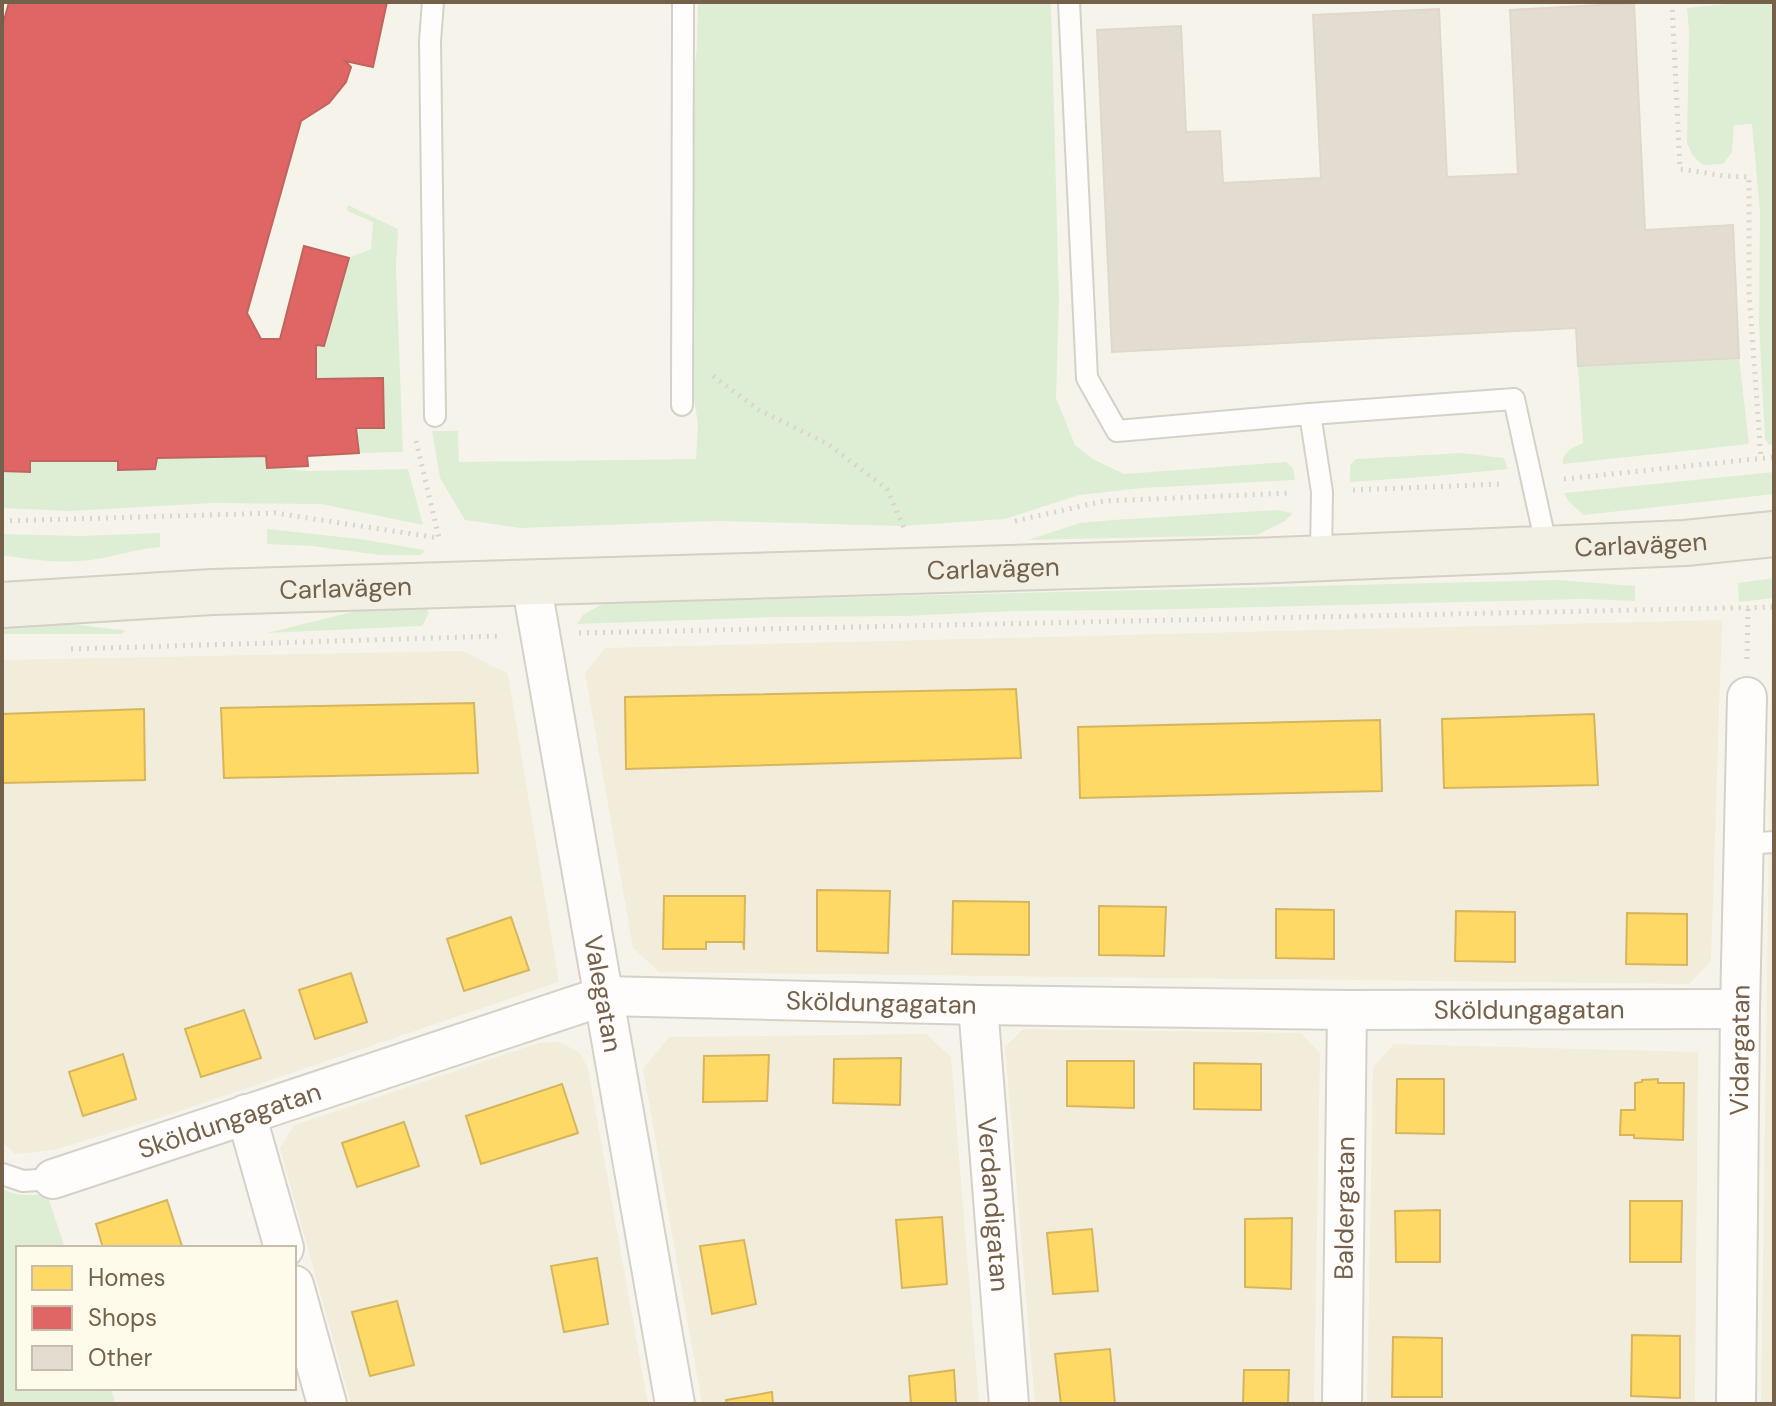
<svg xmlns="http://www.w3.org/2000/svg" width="1776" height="1406" viewBox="0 0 1776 1406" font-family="'DM Sans',sans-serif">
	<rect width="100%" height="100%" fill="#f6f4ea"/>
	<g fill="#f2ecda">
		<polygon points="1772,618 1774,618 1774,1404 1761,1404"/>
		<polygon points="1722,620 1711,961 1689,984 659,972 633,948 585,673 605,648"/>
		<polygon points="463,651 508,674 559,982 159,1118 54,1150 15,1154 2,1142 2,660"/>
		<polygon points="1023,1029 1301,1033 1320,1053 1314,1404 1035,1404 1005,1047"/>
		<polygon points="926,1034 951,1057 979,1404 702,1404 643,1069 669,1037"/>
		<polygon points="559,1042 579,1052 588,1068 648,1404 351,1404 280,1148 294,1125 539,1043"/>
		<polygon points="1394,1044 1698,1052 1695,1404 1367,1404 1373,1067"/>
	</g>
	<g fill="#deeed4">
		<polygon points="698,2 1051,2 1059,299 1056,398 1075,445 1093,459 1124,474 1286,462 1293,468 1295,480 1142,488 1079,495 1005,519 903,526 716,521 520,528 465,520 440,478 432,431 458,431 459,462 696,459 698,425 690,372 690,114 697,46"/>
		<polygon points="1746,2 1774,2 1774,444 1769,445 1765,439 1759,323 1760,213 1752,124 1734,125 1732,152 1723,164 1703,165 1693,156 1687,143 1689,31 1687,8"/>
		<polygon points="348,205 398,229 396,267 403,452 359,453 356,428 316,379 316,345 324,345 349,258 371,249 373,222 347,211"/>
		<polygon points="1739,358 1749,444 1563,464 1563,458 1570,449 1583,443 1578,366"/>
		<polygon points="1461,453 1504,458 1508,469 1436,476 1350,482 1350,465 1356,459"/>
		<polygon points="266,456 274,467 305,471 408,469 423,525 321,504 213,503 70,511 2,508 2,471 29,472 30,461 118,461 119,470 155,469 157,458"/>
		<polygon points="1774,472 1774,494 1584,515 1569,502 1564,493"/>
		<polygon points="1276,510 1293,513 1285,521 1257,535 1028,540 1080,523 1113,520"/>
		<polygon points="267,529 360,539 425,550 421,555 380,555 312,546 267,544"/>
		<path d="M160,533V547C132,549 106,560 78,561C53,563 27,559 2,555V534L80,536Z"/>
		<polygon points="1774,578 1774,598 1739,602 1738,583"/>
		<polygon points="1558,580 1635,586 1635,601 1584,599 1135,610 1014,611 905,616 779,617 577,624 583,615 604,603"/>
		<polygon points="425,606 429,613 422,626 267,633 360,610"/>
		<path d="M2,616C43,618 83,627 124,630L123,634H2Z"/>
		<path d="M2,1189C17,1196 31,1196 47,1194L65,1248H18V1388H110L116,1404H2Z"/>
	</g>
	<g fill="#ffd966" stroke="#d6b55d" stroke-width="2">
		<polygon points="1016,689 1021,758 626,769 625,697"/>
		<polygon points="474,703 478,773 224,778 221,708"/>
		<polygon points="144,709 145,780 2,783 2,714"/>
		<polygon points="1594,714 1598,785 1444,788 1442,719"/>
		<polygon points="1380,720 1382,791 1080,798 1078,727"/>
		<polygon points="817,890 890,891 888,953 817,951"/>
		<polygon points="664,896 745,896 744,950 743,942 706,942 706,949 663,949"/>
		<polygon points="953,901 1029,902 1029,955 952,954"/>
		<polygon points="1099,906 1166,907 1164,956 1099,955"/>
		<polygon points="1276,909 1334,910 1334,959 1276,958"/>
		<polygon points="1456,911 1515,912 1515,962 1455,961"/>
		<polygon points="1627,913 1687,914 1687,965 1626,964"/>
		<polygon points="511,917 529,970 464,991 447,939"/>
		<polygon points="351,973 367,1022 315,1039 299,990"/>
		<polygon points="244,1010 261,1058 201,1077 185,1029"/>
		<polygon points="123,1054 136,1099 83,1116 69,1072"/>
		<polygon points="769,1055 767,1101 703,1102 704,1056"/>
		<polygon points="901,1058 900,1105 833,1103 834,1059"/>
		<polygon points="1067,1061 1134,1061 1134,1108 1067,1106"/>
		<polygon points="1194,1063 1261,1064 1261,1110 1194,1109"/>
		<polygon points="1397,1079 1444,1079 1444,1134 1396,1133"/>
		<polygon points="1658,1079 1658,1083 1684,1083 1683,1140 1634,1138 1634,1135 1620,1135 1621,1110 1635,1110 1635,1083 1642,1082 1642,1080"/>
		<polygon points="562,1084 578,1133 481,1164 466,1116"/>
		<polygon points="404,1122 419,1166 357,1187 342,1143"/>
		<polygon points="167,1200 182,1246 175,1248 103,1248 96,1224"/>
		<polygon points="1630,1201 1682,1201 1681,1262 1630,1262"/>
		<polygon points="1440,1210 1440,1262 1396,1262 1395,1211"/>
		<polygon points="942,1217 947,1284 902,1288 896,1220"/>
		<polygon points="1292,1218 1291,1289 1245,1287 1245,1219"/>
		<polygon points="1092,1229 1098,1291 1053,1294 1047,1233"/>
		<polygon points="744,1240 756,1304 712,1314 700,1246"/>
		<polygon points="597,1258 608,1324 564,1332 551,1266"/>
		<polygon points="397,1301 414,1365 370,1376 352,1312"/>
		<polygon points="1632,1335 1680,1336 1680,1398 1631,1396"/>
		<polygon points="1393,1337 1442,1338 1442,1397 1392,1397"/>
		<polygon points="1110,1349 1115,1404 1061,1404 1055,1354"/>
		<polygon points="954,1370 956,1404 911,1404 909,1376"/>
		<polygon points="1244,1370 1289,1370 1288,1404 1243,1404"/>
		<polygon points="772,1392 773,1404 727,1404 726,1400"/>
	</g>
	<polygon fill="#e06666" stroke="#c0645d" stroke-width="2" points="9,2 387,2 373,67 345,61 351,67 346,82 329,103 301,121 247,313 261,339 280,339 304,246 349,258 324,346 316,345 316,379 383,378 384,428 356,428 359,453 307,456 308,466 267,468 266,456 157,458 155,469 118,470 118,461 30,461 30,472 2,471 2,28"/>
	<polygon fill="#e3ddd1" stroke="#dfd8cc" stroke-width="2" points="1634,3 1645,230 1733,225 1739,358 1578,366 1576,328 1112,352 1097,30 1181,26 1186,132 1220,131 1223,183 1321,178 1313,15 1439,9 1447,177 1518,174 1510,10"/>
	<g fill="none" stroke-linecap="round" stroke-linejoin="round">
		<g stroke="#d5d1c8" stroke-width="24">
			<g id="lane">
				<polyline points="433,2 430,41 435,416"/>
				<polyline points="1069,2 1087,378 1117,431 1310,414 1514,399 1547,549"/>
				<polyline points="682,405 683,2"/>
				<polyline points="1310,414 1322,492 1321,558"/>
				<polyline points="1744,844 1774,842"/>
				<polyline points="2,1174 23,1181 53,1179"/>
			</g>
		</g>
		<g stroke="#d5d1c8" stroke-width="42">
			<g id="street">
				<path id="s1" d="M531,582L675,1404"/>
				<path id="s2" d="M978,1005L1009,1404"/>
				<polyline points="246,1114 284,1248"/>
				<path id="s3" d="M53,1179L604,996L978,1005L1347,1010L1740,1009"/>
				<polyline points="294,1285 327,1404"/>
				<path id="s4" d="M1342,1404L1347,1010"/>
				<path id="s5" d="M1736,1404L1740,1009L1747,697"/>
			</g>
		</g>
		<g stroke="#d5cfc6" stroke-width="48">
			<g id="primary">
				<path id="s6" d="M2,605L212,592L1277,560L1685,543L1774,534"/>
			</g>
		</g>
		<g stroke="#dad4cd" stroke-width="5" stroke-dasharray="2 6" stroke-linecap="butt">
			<polyline points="1672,2 1680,169 1726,176 1749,177 1749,293 1761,458"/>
			<polyline points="713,376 759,410 828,444 887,489 904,528"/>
			<polyline points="416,441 439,538"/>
			<polyline points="1564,479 1774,457"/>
			<polyline points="1353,490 1502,484"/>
			<polyline points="2,521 275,513 439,538"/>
			<polyline points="1015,521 1104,501 1291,493"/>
			<polyline points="579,633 1774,607"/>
			<polyline points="71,649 501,636"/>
			<polyline points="1747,659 1748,608"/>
		</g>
		<use href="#lane" stroke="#fefdfc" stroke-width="20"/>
		<use href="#street" stroke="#fefdfc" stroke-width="38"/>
		<use href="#primary" stroke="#f2f0e5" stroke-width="44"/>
	</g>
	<g text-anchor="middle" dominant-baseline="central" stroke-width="8" stroke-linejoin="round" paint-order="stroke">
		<g font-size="26" fill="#756149" stroke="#fffbeb">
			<text stroke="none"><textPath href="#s6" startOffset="1640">Carlavägen</textPath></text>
			<text stroke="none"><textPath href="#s6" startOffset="992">Carlavägen</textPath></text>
			<text stroke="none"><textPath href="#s6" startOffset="344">Carlavägen</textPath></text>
			<text stroke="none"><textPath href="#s1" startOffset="418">Valegatan</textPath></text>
			<text stroke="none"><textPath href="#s3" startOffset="858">Sköldungagatan</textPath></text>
			<text stroke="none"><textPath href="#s3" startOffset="1506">Sköldungagatan</textPath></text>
			<text stroke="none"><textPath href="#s5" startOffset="354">Vidargatan</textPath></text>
			<text stroke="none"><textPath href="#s3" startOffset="186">Sköldungagatan</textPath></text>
			<text stroke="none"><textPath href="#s2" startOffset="200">Verdandigatan</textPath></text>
			<text stroke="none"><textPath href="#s4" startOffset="196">Baldergatan</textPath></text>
		</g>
	</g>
	<rect width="1776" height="1406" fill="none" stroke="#756149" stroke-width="8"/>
	<rect x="16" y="1246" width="280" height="144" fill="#fffbeb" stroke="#c8bdaa" stroke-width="2"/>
	<rect x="32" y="1266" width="40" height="24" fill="#ffd966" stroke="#c8bdaa" stroke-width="2"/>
	<text x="88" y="1286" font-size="24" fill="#756149">Homes</text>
	<rect x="32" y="1306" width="40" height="24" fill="#e06666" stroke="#c8bdaa" stroke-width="2"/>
	<text x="88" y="1326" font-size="24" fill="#756149">Shops</text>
	<rect x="32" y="1346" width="40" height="24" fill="#e3ddd1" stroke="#c8bdaa" stroke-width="2"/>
	<text x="88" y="1366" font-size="24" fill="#756149">Other</text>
</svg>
